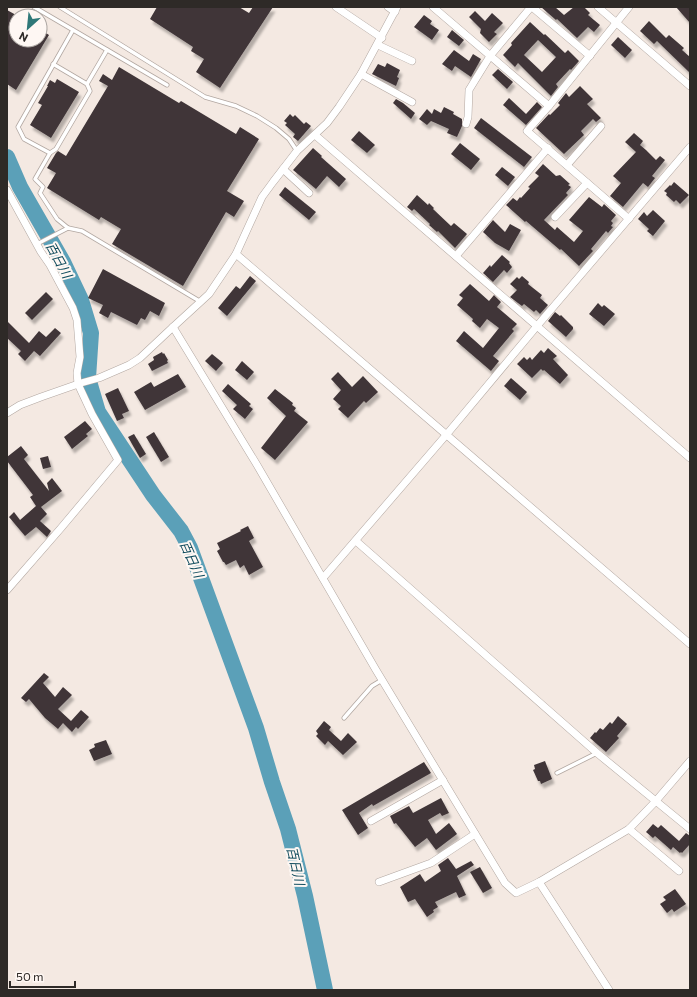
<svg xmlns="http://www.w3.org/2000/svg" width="697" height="997" viewBox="0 0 697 997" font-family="Commissioner,'Noto Sans JP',sans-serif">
	<defs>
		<filter id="shadow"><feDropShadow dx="2.5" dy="4.5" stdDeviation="1" flood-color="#0004"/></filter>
	</defs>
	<rect width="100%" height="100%" fill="#f4e9e2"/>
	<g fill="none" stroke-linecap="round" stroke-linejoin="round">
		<polyline stroke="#5ba0b8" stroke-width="16" points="7,157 20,187 63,262 81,300 91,333 88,378 98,412 153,495 181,531 190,548 256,728 272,782 288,829 305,896 325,990"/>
	</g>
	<g fill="#403639" fill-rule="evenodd" filter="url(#shadow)">
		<polygon points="157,7 239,7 249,13 253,7 273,7 220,88 196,72 204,59 191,51 193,47 150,19"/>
		<polygon points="541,7 555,7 564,15 574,7 584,7 590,13 588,15 600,25 594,32 588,27 577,38 557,19 556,20"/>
		<polygon points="676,7 690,7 690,23"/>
		<polygon points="7,10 16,15 16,40 40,40 40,29 49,35 16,90 7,84"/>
		<polygon points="475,11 485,21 492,13 503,23 494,32 497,34 489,42 480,33 481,29 469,17"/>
		<polygon points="424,15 432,21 430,24 439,30 432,40 414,27"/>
		<polygon points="649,21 666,38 669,35 684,48 682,50 690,57 690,73 657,41 654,44 640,31"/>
		<path d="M530,22L544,35L545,34L565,53L568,50L579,61L571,70L570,69L556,84L558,87L551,96L518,63L515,67L503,55L512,45L511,43ZM538,40L556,57L542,72L524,55Z"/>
		<polygon points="452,30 464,40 459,46 447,37"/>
		<polygon points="618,37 632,50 625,58 611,45"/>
		<polygon points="454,50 469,61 473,54 481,59 471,77 455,66 452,71 442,64"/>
		<polygon points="387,63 400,70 397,77 399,78 396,86 372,74 378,64 385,67"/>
		<polygon points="119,67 179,103 181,101 236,134 240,127 259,139 227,191 244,201 234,217 226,212 183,286 112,244 121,229 101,217 99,220 47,188 56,173 47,168 56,153 58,151 66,156 108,86 99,81 103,74 112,80"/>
		<polygon points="498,69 513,82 507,89 492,75"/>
		<polygon points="57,79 79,92 51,138 30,125 42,105 38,103 48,86 47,86 50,80 55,83"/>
		<polygon points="580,86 593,99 587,104 601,118 596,122 593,119 581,131 584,135 564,154 536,128 549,114 550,115 560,105 558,103 566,93 569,97"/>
		<polygon points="509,98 526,114 537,102 542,107 526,125 503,105"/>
		<polygon points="396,99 403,103 415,113 411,119 393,103"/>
		<polygon points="444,107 454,112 453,114 462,119 462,126 457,137 447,133 449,129 431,121 427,125 419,119 427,109 432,114 434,109 441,113"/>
		<polygon points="290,114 293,117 295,115 304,124 306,122 311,126 298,141 293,137 295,134 285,125 287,123 284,121"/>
		<polygon points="481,118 532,157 524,167 474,128"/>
		<polygon points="359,131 375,145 367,153 351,140"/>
		<polygon points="634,133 643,141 640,145 646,150 656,160 660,156 665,160 652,176 655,178 648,187 643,183 623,207 610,196 621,183 613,176 636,152 625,142"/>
		<polygon points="460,143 480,159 471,170 451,154"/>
		<polygon points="313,148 322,156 321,157 346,179 339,187 327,176 316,189 293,170"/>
		<polygon points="543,164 556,176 560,175 570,184 568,185 571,187 566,193 568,195 544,220 555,230 557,227 574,242 583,231 569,220 589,197 602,207 604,204 616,215 611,221 613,223 611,226 613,227 608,233 606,231 591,249 593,251 579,266 561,249 560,250 526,221 525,222 506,205 513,198 517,201 520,197 521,198 530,188 528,187 539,176 535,173"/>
		<polygon points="502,167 515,177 508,186 495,175"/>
		<polygon points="674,182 689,195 680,204 676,200 674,202 666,195 667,193 664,191 670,185 671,186"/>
		<polygon points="285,187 316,212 309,220 279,195"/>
		<polygon points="417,195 428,205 429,203 434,208 433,209 451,226 454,223 467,234 455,248 438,231 437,232 429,225 430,224 414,209 412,211 407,207"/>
		<polygon points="653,210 665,221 653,236 647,231 649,229 638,219 644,212 647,216"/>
		<polygon points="493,220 505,232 510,224 521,230 509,251 495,243 483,232"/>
		<polygon points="502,255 510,262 509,263 512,267 507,273 504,270 493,282 483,273 490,265 491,267"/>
		<polygon points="103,269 165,303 159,316 150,311 145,320 141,318 137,325 111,312 108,318 99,313 103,305 88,298"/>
		<polygon points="250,276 256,281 227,316 218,308 236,286 240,289"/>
		<polygon points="522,276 529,282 528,284 542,295 540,298 548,305 540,314 536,310 534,312 524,304 522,306 510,297 517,290 510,284 517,277 519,279"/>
		<polygon points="470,284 489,301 494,295 501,302 497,307 517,324 512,329 514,331 493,356 499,361 491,371 456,341 464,331 483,348 499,328 487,319 480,328 472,321 473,319 457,305 463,298 459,295"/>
		<polygon points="46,292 53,299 32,320 25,313"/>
		<polygon points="598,303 602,307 604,305 615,314 604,326 589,314"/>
		<polygon points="555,312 560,316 561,315 573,327 573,329 566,337 548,321"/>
		<polygon points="7,321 29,343 39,331 46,337 55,328 61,333 40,356 34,351 25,361 18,354 21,351 7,338"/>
		<polygon points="548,348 557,356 553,359 568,375 560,384 544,370 543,371 541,369 532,378 517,364 524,357 527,360 530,357 532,360 541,350 544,353"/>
		<polygon points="162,352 163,354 164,353 168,360 167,361 168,363 152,371 148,364 154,360 153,357"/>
		<polygon points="212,354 223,363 216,371 205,361"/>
		<polygon points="242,361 254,372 247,380 235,370"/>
		<polygon points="338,372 352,387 363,376 378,392 366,403 364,401 348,418 338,409 341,406 333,399 341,390 331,379"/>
		<polygon points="178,374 186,387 145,410 134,392 151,382 154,387"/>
		<polygon points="511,378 527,392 520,400 504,386"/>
		<polygon points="228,384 251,404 249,406 253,409 245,419 233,409 237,405 222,391"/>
		<polygon points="118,388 129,411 122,414 124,418 117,421 105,394"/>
		<polygon points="275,389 293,403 292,405 296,408 294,411 308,422 275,460 261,448 286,416 267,398"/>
		<polygon points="85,421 92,429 86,434 88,436 72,449 64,437"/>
		<polygon points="154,432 169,457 161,462 146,437"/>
		<polygon points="134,434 146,454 140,458 128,437"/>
		<polygon points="21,446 28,455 24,459 49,491 47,483 52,478 62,491 41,507 47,514 40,521 51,531 47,537 36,527 25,536 9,517 14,512 20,520 36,506 30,497 33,495 7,461 7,457"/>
		<polygon points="48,456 51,467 43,469 40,458"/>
		<polygon points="248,526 254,538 249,541 263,567 249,575 244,565 240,568 236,560 226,565 224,562 223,562 217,551 220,549 217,543 241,531 240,530"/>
		<polygon points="44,673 49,677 43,683 55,697 63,687 72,695 58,709 71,721 81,710 89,717 78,729 76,727 72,732 63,723 58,729 45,718 29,699 26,702 21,698"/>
		<polygon points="618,716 627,724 617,736 619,738 606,752 590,738 595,732 596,733 600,728 603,730 610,722 612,724"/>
		<polygon points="324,721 331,727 329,730 341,741 348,733 357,742 343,755 328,741 325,745 316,736 318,734 316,731"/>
		<polygon points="106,740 112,754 94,761 89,750 95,747 94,744"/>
		<polygon points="545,761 552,779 541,784 540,781 538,781 533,770 535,769 534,765"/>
		<polygon points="424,762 431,773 373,806 372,804 359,813 368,828 358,835 342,810"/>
		<polygon points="441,798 449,813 442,816 440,813 428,820 436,834 449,823 457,834 436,850 427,838 415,847 396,823 394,824 390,816 409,806 413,813"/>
		<polygon points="653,824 658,828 661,825 679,841 686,833 690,836 690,844 682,853 681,852 680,853 673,847 671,850 655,836 653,838 646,832"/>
		<polygon points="448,858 456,869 471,861 474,865 457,876 466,895 459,898 456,892 435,902 438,907 433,910 434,912 427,917 415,899 408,902 400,887 420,874 425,882 441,871 438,865"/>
		<polygon points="480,867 492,888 483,893 470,872"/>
		<polygon points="675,889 686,904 674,912 672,909 667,913 660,904 666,900 663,897"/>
	</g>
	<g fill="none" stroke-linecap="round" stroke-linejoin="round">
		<g stroke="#b2a7a1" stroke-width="5">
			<g id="service">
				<polyline points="34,7 167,85"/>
				<polyline points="60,7 205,97 236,106 257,116 276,128 289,139 297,151"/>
				<polyline points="53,64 87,84"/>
				<polyline points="50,153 24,139 18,127 73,30"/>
				<polyline points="68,228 57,219 40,193 43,187 35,179 50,153 56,149 90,91 87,84 107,50"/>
				<polyline points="37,244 68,228 82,231 201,302"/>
				<polyline points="344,718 372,686 382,680"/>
				<polyline points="557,773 597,753"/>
			</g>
		</g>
		<g stroke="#b2a7a1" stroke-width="8">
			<g id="minor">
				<polyline points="336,7 382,38"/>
				<polyline points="388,7 395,12"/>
				<polyline points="433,7 549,106 527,131 629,219"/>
				<polyline points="532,7 590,56"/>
				<polyline points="598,7 690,86"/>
				<polyline points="378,45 412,61"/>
				<polyline points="361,74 412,102"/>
				<polyline points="549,106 629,7"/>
				<polyline points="466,124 468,117 469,90 490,56 531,7"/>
				<polyline points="315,135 690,458"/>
				<polyline points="567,165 601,126"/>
				<polyline points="283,169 309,193"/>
				<polyline points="7,190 41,252 50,265 73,308 77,320 80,357 77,373 78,384 92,414 118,460 61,528 7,590"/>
				<polyline points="555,217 587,183"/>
				<polyline points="236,254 690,644"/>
				<polyline points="456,256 548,148"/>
				<polyline points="173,327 257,465 376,670 505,883 516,893 539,882 629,829 655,802 690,761"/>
				<polyline points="7,413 20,405 41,397 81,383 99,378 129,365 140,358 173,327 209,294 236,254 262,197 273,182 297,151 327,123 339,107 361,74 397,7"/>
				<polyline points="356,541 597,753 690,829"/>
				<polyline points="323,578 447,434 537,326 690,147"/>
				<polyline points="371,821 443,780"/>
				<polyline points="629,829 679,871"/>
				<polyline points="379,882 431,863 475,834"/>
				<polyline points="539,882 609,990"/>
			</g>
		</g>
		<use href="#service" stroke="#fff" stroke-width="3.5"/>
		<use href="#minor" stroke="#fff" stroke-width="7"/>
	</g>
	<g text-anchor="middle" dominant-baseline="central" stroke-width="4" stroke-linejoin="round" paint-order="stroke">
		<g font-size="13" font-style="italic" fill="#124d5e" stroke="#fef7f3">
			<text transform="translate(59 260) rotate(61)">百日川</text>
			<text transform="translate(192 559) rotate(66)">百日川</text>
			<text transform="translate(296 866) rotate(77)">百日川</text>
		</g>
	</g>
	<rect width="697" height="997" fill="none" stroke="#2e2a27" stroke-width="16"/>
	<g transform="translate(28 28) rotate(207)"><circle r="19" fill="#fef7f3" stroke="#aba5a1"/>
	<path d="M0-3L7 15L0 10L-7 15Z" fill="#2f7878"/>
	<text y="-6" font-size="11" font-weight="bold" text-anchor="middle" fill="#2e2a27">N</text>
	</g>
	<path d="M10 981v6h65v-6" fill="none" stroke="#2e2a27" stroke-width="2"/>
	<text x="16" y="981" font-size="12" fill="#2e2a27" stroke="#fef7f3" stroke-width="3" paint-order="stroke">50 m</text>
</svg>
